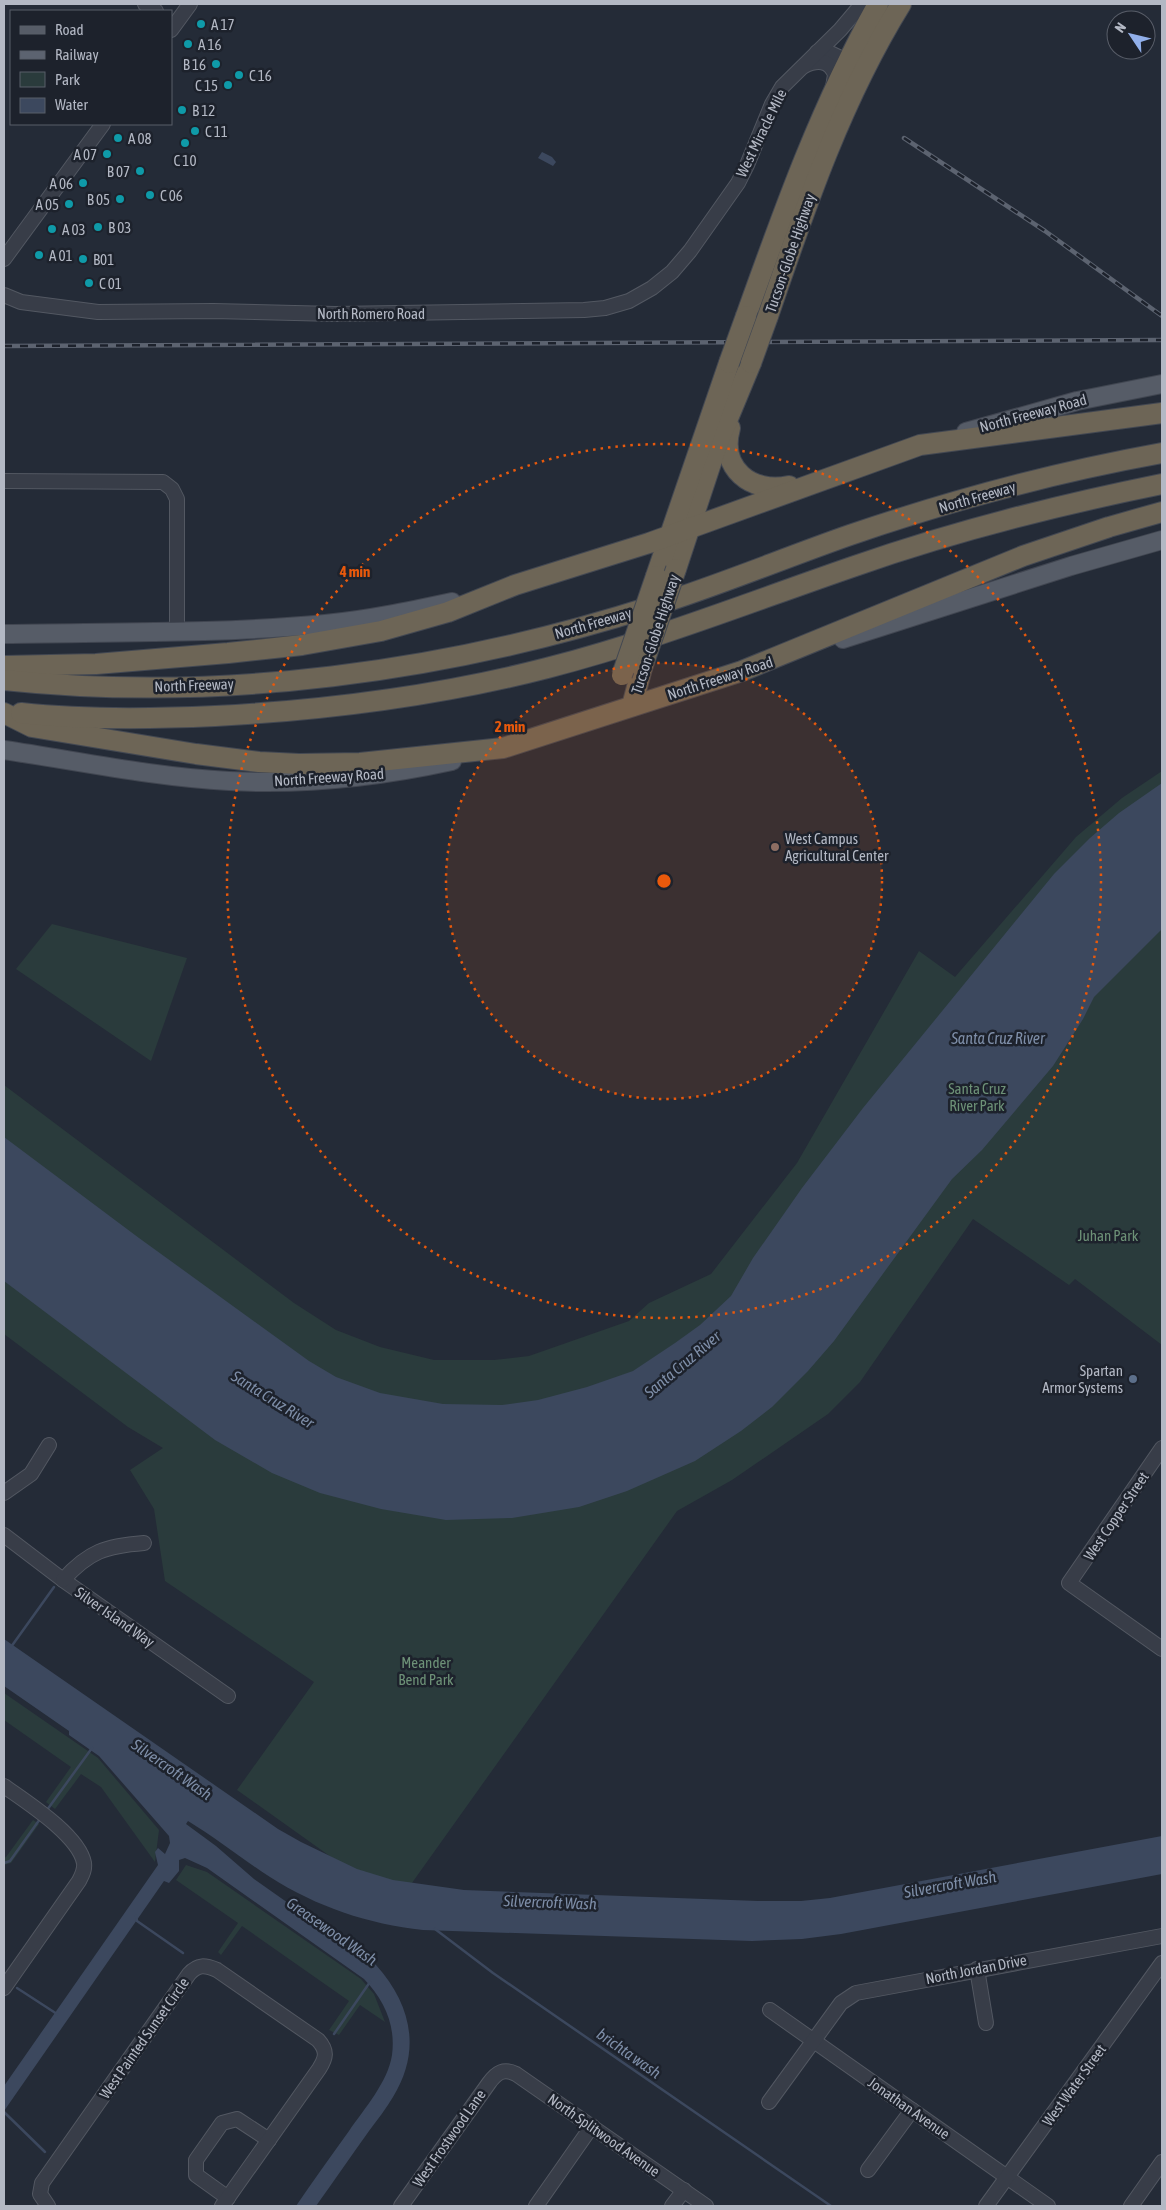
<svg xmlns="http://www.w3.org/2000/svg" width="1166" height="2210" viewBox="0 0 1166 2210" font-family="'Asap Condensed',sans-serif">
	<rect width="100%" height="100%" fill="#242b37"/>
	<g fill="#2a3b3c">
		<polygon points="1162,771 1162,1345 1075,1279 1069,1285 973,1219 860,1382 828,1414 732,1480 677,1511 397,1904 237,1790 314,1682 165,1581 154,1509 130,1470 163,1448 128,1427 4,1334 4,1085 294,1303 336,1330 380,1347 434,1360 494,1360 529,1356 629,1321 649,1303 711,1274 797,1163 919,951 955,977 1076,837 1122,798"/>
		<polygon points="52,924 187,958 151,1061 16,969"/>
		<polygon points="4,1693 98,1758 159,1830 155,1862 101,1787 81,1774 55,1809 46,1802 71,1767 4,1720"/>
		<polygon points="33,1820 39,1824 11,1863 4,1865 4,1858 6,1857"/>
		<polygon points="186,1865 207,1872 361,1979 374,1994 385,2022 360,2005 339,2035 329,2030 349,2001 242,1926 221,1955 218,1952 238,1923 176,1880"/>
	</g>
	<g fill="#3c485e">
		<polygon points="542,152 552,157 556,162 553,166 538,158"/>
		<polygon points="1162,783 1162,929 1094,997 1083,1019 1053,1066 982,1150 952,1179 834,1341 808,1371 772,1407 741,1431 695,1461 627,1491 579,1507 512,1518 446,1520 381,1509 320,1493 272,1473 215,1440 4,1281 4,1137 139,1238 309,1361 336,1377 380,1393 443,1404 502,1405 538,1400 587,1387 633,1371 675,1343 700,1325 731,1296 753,1258 802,1188 863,1108 1054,874 1090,838 1119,813"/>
		<path d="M4,1639L278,1829L301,1842L357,1869L393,1880L464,1890L758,1901H801L830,1898L1162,1836V1874L841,1934L802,1939L752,1941L423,1930C368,1924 317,1907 270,1877C242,1859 216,1838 188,1821L186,1824L216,1846L254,1879L376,1965C411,2004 422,2050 393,2097C386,2109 377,2120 369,2131C351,2156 334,2181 316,2206H296C313,2181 331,2156 349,2131C364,2109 388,2082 392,2055C396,2025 384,2000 364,1979L207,1868L185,1858L179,1860V1871L169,1883L164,1881L4,2111V2086L158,1865L155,1852L158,1848L165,1854L170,1843L169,1836L99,1756L69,1735V1731L4,1686Z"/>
	</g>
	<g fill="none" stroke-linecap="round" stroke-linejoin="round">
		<g stroke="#3c485e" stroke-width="2.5">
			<polyline points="11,1647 54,1587"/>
			<polyline points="47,1810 92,1748"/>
			<polyline points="4,1863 10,1861 40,1819"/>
			<polyline points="136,1916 137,1921 183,1953"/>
			<polyline points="435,1929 493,1973 831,2206"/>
			<polyline points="17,1988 57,2014"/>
			<polyline points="334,2034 370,1982"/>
			<polyline points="4,2112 45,2152"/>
		</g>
		<g stroke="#535862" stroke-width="16">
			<g id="minor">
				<polyline points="145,4 156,11"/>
				<polyline points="171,30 190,4"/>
				<polyline points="817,52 826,51 847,61"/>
				<path d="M804,66C816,60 830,59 835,75L833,87"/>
				<polyline points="4,259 103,124"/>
				<polyline points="4,295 21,302 98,312 213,311 335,314 584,310 605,308 629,301 652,288 672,272 690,251 738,183 747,165 772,104 782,87 840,30 862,4"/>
				<polyline points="4,481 163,482 172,489 177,499 177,632"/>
				<polyline points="1162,1448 1069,1583 1162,1649"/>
				<polyline points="4,1493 31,1474 49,1445"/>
				<polyline points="4,1535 63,1580 228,1696"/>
				<path d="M63,1580C89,1551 106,1546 144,1543"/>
				<path d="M4,1786C25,1801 79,1835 84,1863C85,1870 82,1875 79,1881L4,1988"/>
				<polyline points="977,1969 986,2023"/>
				<polyline points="770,2010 1048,2206"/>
				<polyline points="769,2102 841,2003 856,1993 1162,1936"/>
				<polyline points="868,2170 912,2110"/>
				<polyline points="228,2198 196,2175 196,2160 222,2123 237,2119 269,2140"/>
				<path d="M48,2206L40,2194L42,2183L189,1974C198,1964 205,1965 217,1970L318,2040C328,2051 326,2058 319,2069L222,2206"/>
				<path d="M401,2206L489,2083C497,2072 504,2068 516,2074L706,2206"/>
				<polyline points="536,2206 592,2126"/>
				<polyline points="672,2206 684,2190"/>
				<polyline points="986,2206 1162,1963"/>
				<polyline points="1131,2206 1162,2162"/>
			</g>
		</g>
		<g stroke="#414651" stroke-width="20">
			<g id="major">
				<polyline points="966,432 1077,401 1162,384"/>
				<path d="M4,634C111,632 218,634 325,624C368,620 410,611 452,602"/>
				<polyline points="843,639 1071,566 1162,540"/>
				<path d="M4,750C78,761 154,777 229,781C304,785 379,777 452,761"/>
			</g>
		</g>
		<g stroke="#434852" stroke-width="22">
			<g id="highway">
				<path d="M746,316C785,207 821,106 878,4"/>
				<path d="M768,316C805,208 841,101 901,4"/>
				<path d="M730,428C719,468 751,494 789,486"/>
				<polyline points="676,569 717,445 751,363"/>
				<polyline points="656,576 729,363"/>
				<polyline points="4,666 96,664 228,653 302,645 381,631 448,612 515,585 649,543 920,445 1162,413"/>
				<path d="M4,680C221,703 446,672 653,606C720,585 784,558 850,535C952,500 1057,472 1162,453"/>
				<polyline points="632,706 642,668"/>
				<polyline points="4,713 32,727 196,754 259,762 299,764 360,763 503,748 742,671 1023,556 1109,527 1162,512"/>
				<path d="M21,713C85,720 151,719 215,716C327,710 438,696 547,668C652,641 753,601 855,566C955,531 1058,505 1162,484"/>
			</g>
		</g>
		<use href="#minor" stroke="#383d48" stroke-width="14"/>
		<use href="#major" stroke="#565c67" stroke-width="18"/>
		<use href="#highway" stroke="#6d6556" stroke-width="20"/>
		<g stroke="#5c6370" stroke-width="4.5">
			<g id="rail">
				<polyline points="904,138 1045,231 1162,316"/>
				<polyline points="4,346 1162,340"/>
			</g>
		</g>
		<use href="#rail" stroke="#1d222c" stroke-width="2.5" stroke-dasharray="8" stroke-linecap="butt"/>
		<g stroke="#434852" stroke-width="22" stroke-linecap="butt">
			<g id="highway-bridge">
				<polyline points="729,363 746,316"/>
				<polyline points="751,363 768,316"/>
				<polyline points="642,668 676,569"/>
				<polyline points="622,675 656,576"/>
			</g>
		</g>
		<use href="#highway-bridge" stroke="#6d6556" stroke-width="20"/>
	</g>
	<circle cx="664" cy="881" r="218" fill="#e8590c" fill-opacity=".12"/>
	<g fill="none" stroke="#e8590c" stroke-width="2.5" stroke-dasharray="2.5 5">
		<circle cx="664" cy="881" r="218"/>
		<circle cx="664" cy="881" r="437"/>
	</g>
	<g fill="#0f9aa8" stroke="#1d222c" stroke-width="2">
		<circle cx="201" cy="24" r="5"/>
		<circle cx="188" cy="44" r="5"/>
		<circle cx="216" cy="64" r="5"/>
		<circle cx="239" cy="75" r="5"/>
		<circle cx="228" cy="85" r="5"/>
		<circle cx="182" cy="110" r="5"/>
		<circle cx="195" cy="131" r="5"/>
		<circle cx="118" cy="138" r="5"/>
		<circle cx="185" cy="143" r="5"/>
		<circle cx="107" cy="154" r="5"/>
		<circle cx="140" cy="171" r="5"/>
		<circle cx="83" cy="183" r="5"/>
		<circle cx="150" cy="195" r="5"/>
		<circle cx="120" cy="199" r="5"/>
		<circle cx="69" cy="204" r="5"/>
		<circle cx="98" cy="227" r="5"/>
		<circle cx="52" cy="229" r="5"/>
		<circle cx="39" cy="255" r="5"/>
		<circle cx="83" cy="259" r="5"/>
		<circle cx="89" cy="283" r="5"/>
	</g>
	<circle fill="#8d6e63" stroke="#1d222c" stroke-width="2" cx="775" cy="847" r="5"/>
	<circle fill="#5c6f8a" stroke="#1d222c" stroke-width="2" cx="1133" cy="1379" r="5"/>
	<g text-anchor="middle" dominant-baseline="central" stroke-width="5" stroke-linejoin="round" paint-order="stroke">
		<g font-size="15" fill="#b3b8c4" stroke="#1d222c" text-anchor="start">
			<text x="211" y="24">A 17</text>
			<text x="198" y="44">A 16</text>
			<text x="206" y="64" text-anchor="end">B 16</text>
			<text x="249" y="75">C 16</text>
			<text x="218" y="85" text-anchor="end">C 15</text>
			<text x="192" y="110">B 12</text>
			<text x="205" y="131">C 11</text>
			<text x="128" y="138">A 08</text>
			<text x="97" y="154" text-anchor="end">A 07</text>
			<text x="185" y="160" text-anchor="middle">C 10</text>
			<text x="130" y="171" text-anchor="end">B 07</text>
			<text x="73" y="183" text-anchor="end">A 06</text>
			<text x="160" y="195">C 06</text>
			<text x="110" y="199" text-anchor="end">B 05</text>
			<text x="59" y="204" text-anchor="end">A 05</text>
			<text x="108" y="227">B 03</text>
			<text x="62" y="229">A 03</text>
			<text x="49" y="255">A 01</text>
			<text x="93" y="259">B01</text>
			<text x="99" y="283">C 01</text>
			<text x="785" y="838">West Campus<tspan x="785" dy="17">Agricultural Center</tspan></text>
			<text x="1123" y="1370" text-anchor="end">Spartan<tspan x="1123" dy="17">Armor Systems</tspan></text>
		</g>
		<g font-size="15" fill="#b3b8c4" stroke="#1d222c">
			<text transform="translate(761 133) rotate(-64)">West Miracle Mile</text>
			<text transform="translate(790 253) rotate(-71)">Tucson-Globe Highway</text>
			<text x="371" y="313">North Romero Road</text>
			<text transform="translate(1033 413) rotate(-15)">North Freeway Road</text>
			<text transform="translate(977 497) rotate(-16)">North Freeway</text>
			<text transform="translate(593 623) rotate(-16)">North Freeway</text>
			<text transform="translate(655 634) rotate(-72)">Tucson-Globe Highway</text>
			<text transform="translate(720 678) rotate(-18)">North Freeway Road</text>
			<text transform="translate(194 685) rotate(-2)">North Freeway</text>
			<text transform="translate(329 777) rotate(-4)">North Freeway Road</text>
			<text transform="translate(1116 1516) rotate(-56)">West Copper Street</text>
			<text transform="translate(115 1617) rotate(35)">Silver Island Way</text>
			<text transform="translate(976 1969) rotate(-11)">North Jordan Drive</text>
			<text transform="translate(144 2038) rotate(-55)">West Painted Sunset Circle</text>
			<text transform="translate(1074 2085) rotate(-54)">West Water Street</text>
			<text transform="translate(909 2108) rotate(35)">Jonathan Avenue</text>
			<text transform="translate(604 2135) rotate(35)">North Splitwood Avenue</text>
			<text transform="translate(449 2138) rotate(-55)">West Frostwood Lane</text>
		</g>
		<g font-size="15" fill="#6d9177" stroke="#1d222c">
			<text x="977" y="1088">Santa Cruz<tspan x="977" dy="17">River Park</tspan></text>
			<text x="1108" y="1235">Juhan Park</text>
			<text x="426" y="1662">Meander<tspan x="426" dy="17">Bend Park</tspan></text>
		</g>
		<g font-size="16" font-style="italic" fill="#7e8ea8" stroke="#1d222c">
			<text x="998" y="1038">Santa Cruz River</text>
			<text transform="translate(682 1364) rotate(-40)">Santa Cruz River</text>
			<text transform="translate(273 1399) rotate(32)">Santa Cruz River</text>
			<text transform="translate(172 1769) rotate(35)">Silvercroft Wash</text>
			<text transform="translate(950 1884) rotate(-10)">Silvercroft Wash</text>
			<text transform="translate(550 1902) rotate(2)">Silvercroft Wash</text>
			<text transform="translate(332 1931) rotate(35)">Greasewood Wash</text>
			<text transform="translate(629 2053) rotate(35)">brichta wash</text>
		</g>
	</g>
	<circle cx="664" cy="881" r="8" fill="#e8590c" stroke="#1d222c" stroke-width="2.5"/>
	<g font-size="15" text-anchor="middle" font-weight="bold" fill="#e8590c" stroke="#1d222c" stroke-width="5" stroke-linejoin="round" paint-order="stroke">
		<text x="355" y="577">4 min</text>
		<text x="510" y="732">2 min</text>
	</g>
	<rect width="1166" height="2210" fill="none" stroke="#b3b8c4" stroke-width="10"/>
	<rect x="10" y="10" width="162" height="115" fill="#1d222c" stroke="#595e69"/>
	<rect x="20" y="26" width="25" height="8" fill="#565c67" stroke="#595e69"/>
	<text x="55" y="35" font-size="15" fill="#b3b8c4">Road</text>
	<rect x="20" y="51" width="25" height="8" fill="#5c6370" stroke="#595e69"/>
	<text x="55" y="60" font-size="15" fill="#b3b8c4">Railway</text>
	<rect x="20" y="72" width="25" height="15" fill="#2a3b3c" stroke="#595e69"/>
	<text x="55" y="85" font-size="15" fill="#b3b8c4">Park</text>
	<rect x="20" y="98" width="25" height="15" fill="#3c485e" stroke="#595e69"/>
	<text x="55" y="110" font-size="15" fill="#b3b8c4">Water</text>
	<g transform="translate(1131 35) rotate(305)"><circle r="24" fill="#1d222c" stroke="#595e69"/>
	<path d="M0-4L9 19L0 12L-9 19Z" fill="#91afea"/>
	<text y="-8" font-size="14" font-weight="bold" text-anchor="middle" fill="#b3b8c4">N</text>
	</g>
</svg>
